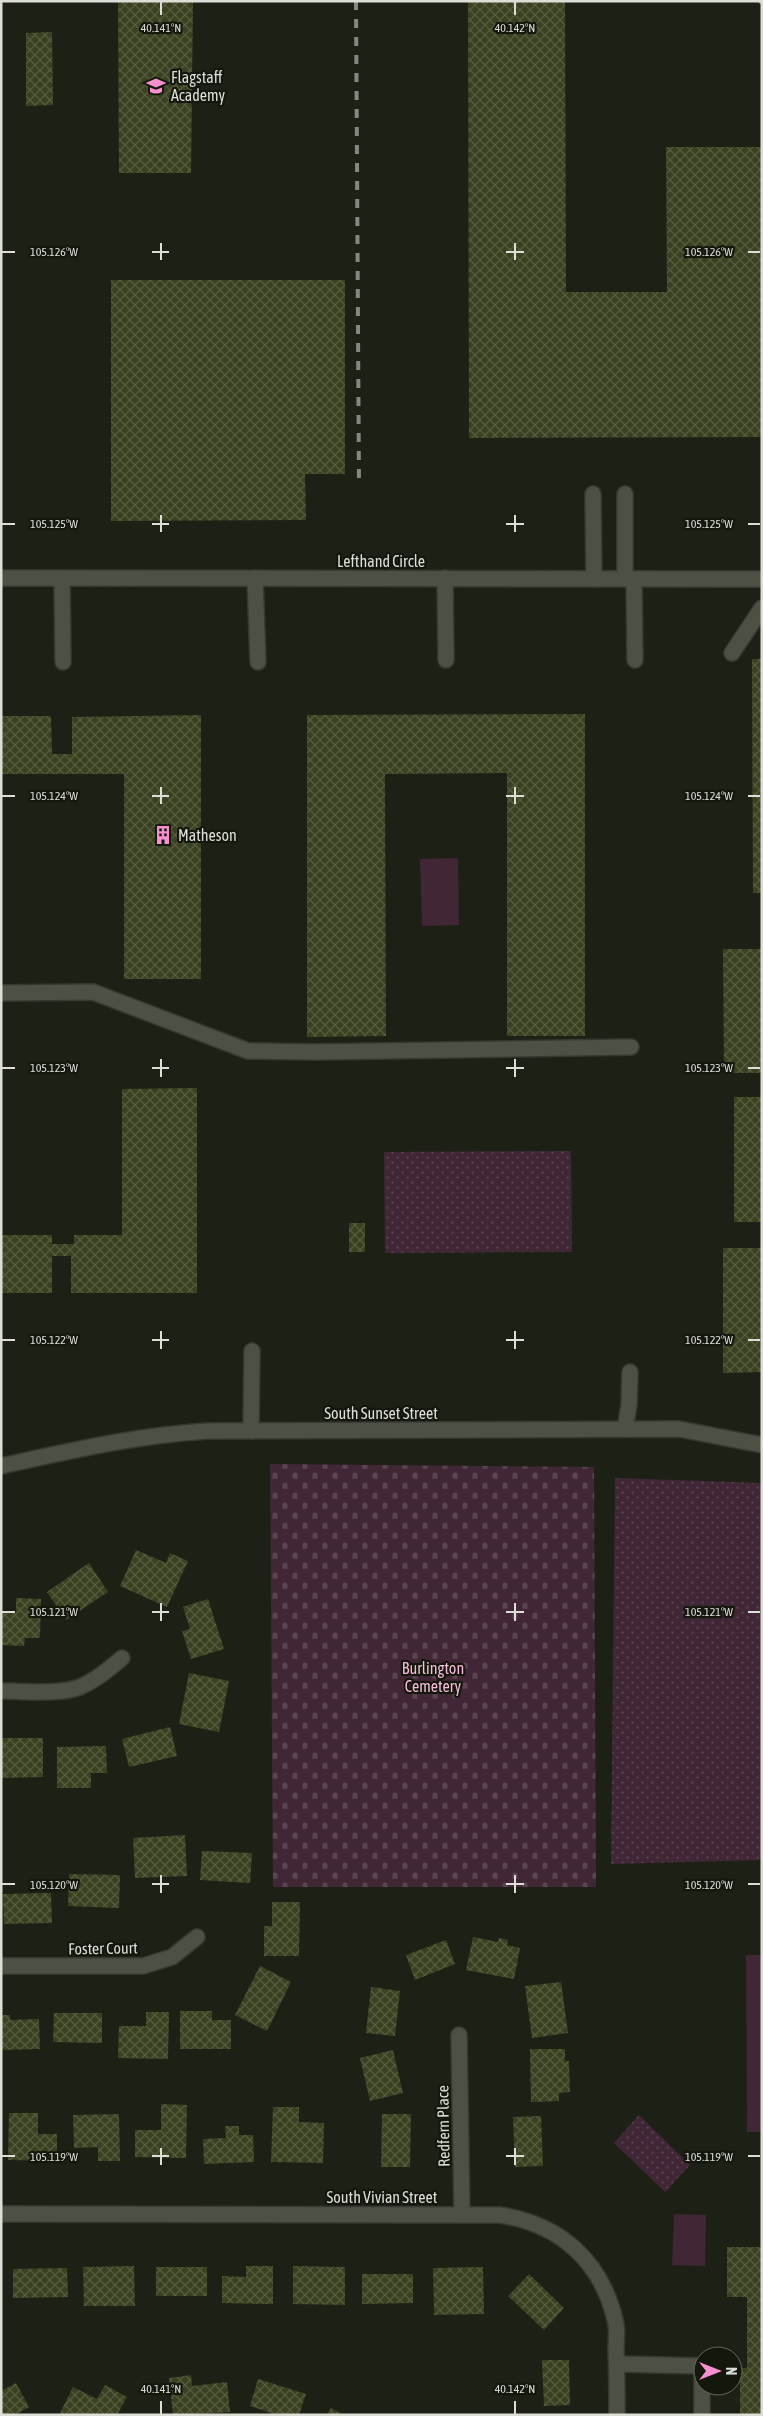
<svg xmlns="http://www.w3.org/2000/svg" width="763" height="2416" viewBox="0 0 763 2416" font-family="'Asap Condensed',sans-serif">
	<defs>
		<pattern id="grass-dots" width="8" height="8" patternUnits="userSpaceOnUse" patternTransform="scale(1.25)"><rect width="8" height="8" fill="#412636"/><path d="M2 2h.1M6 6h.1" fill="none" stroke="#5c4552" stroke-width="1.8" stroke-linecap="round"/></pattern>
		<pattern id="cemetery-stones" width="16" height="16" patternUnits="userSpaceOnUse" patternTransform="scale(1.25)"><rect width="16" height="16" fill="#412636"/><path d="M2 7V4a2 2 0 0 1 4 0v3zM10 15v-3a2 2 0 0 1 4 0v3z" fill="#5c4552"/></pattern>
		<pattern id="building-cross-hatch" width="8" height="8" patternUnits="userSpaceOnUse" patternTransform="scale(1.25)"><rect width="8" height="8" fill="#3a4120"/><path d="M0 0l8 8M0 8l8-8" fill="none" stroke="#565c40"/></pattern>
	</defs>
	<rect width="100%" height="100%" fill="#1d2015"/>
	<g fill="url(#grass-dots)">
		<polygon points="571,1151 572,1252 385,1253 384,1152"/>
		<polygon points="615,1478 762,1483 762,1860 611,1864"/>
		<polygon points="639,2115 690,2165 665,2192 614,2143"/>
	</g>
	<polygon fill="url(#cemetery-stones)" points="270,1464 594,1467 596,1887 273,1887"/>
	<g fill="#412636">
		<polygon points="458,858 459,925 422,926 420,859"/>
		<polygon points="746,1955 762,1955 762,2132 747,2132"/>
		<polygon points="674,2214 706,2215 705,2266 672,2265"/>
	</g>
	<g fill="url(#building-cross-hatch)">
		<polygon points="118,1 193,1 191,173 119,173"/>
		<polygon points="468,1 565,1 566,292 667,292 666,147 761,147 762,437 469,438"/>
		<polygon points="52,32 53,105 26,106 26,33"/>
		<polygon points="111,280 345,280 345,474 305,474 306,520 111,521"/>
		<polygon points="752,659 762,659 762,893 753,893"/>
		<polygon points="585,714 585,1036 507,1036 507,773 385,774 386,1036 307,1037 307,715"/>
		<polygon points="201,715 201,979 124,979 124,774 1,774 1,716 51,716 52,754 72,754 72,717"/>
		<polygon points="723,949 762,949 762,1073 724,1073"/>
		<polygon points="197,1088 197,1293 71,1293 71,1256 52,1256 52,1293 1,1293 1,1235 52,1235 52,1244 74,1244 74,1235 122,1235 122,1089"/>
		<rect x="734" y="1097" width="28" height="125"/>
		<rect x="349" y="1223" width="16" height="29"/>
		<polygon points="723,1248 762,1248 762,1372 723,1373"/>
		<polygon points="136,1550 166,1563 170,1553 188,1561 167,1607 120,1586"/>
		<polygon points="89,1563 108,1592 66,1620 47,1592"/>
		<polygon points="16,1598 41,1599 40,1638 25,1638 24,1646 1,1645 1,1612 16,1613"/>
		<polygon points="208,1599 224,1649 191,1659 182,1631 190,1629 183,1607"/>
		<polygon points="189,1673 229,1681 219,1732 179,1724"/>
		<polygon points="170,1727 177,1756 129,1767 122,1739"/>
		<polygon points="1,1738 43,1738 43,1777 1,1778"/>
		<polygon points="106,1746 107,1773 91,1773 91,1788 57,1788 57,1747"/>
		<polygon points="185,1835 187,1876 135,1878 133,1838"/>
		<polygon points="202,1851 252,1853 250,1883 200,1880"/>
		<polygon points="69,1874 120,1875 119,1908 68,1906"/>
		<polygon points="51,1893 52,1923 4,1924 3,1894"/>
		<polygon points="272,1902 300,1902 299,1956 264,1956 264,1926 272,1926"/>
		<polygon points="473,1937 498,1942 499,1938 508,1940 507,1945 520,1948 514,1979 466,1970"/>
		<polygon points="446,1940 455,1964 415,1980 406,1955"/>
		<polygon points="260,1966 291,1982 267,2031 235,2015"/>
		<polygon points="561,1982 568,2033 532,2038 525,1986"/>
		<polygon points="371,1987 400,1991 395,2036 366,2033"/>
		<polygon points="180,2011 212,2011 212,2020 231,2020 231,2049 180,2049"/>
		<polygon points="146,2012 169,2012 168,2059 118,2058 119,2026 146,2026"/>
		<polygon points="54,2013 102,2013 102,2043 53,2042"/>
		<polygon points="1,2015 10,2015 10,2020 39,2019 40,2049 1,2050"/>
		<polygon points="530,2049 565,2049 565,2061 569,2061 570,2092 559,2093 559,2101 531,2102"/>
		<polygon points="393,2050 403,2093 370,2101 360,2058"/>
		<polygon points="161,2104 187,2105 186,2158 135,2157 135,2130 161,2130"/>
		<polygon points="273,2107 299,2107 299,2122 324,2123 323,2163 271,2162"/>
		<polygon points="9,2113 38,2113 38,2134 57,2134 57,2161 8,2160"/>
		<polygon points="119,2114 120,2161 98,2161 98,2147 74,2148 73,2115"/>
		<polygon points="382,2114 411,2114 410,2167 381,2167"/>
		<polygon points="541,2116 543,2166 515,2167 513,2117"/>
		<polygon points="225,2126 239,2126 239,2135 253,2135 254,2162 204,2164 203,2139 226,2138"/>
		<polygon points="727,2247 762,2247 762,2415 740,2415 740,2368 747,2368 747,2297 727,2297"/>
		<polygon points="134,2266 135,2306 84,2306 83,2267"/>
		<polygon points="246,2266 273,2266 273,2304 222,2303 222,2276 246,2277"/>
		<polygon points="293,2266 345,2267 345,2305 293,2304"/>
		<rect x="156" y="2267" width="51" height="29"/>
		<polygon points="483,2267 484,2314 434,2315 433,2268"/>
		<polygon points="67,2268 68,2297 13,2298 13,2269"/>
		<polygon points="362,2274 413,2274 413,2303 362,2304"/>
		<polygon points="529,2274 564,2308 544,2330 508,2296"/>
		<polygon points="542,2360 569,2360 570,2405 544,2406"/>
		<polygon points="191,2375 192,2386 227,2382 230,2412 173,2415 169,2378"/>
		<polygon points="258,2379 306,2394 299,2415 277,2415 250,2406"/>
		<polygon points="16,2383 29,2407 15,2415 1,2415 1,2391"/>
		<polygon points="105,2385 127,2397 117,2415 59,2415 73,2387 97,2399"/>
		<polygon points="331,2408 344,2415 327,2415"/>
	</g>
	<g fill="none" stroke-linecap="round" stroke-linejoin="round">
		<g stroke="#373931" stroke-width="18">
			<g id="minor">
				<polyline points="593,494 594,579"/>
				<polyline points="625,494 625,579"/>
				<polyline points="1,578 762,579"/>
				<polyline points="62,578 63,662"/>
				<polyline points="255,578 258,662"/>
				<polyline points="445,578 446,660"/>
				<polyline points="634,579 635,660"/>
				<polyline points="732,653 762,608"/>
				<polyline points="1,993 93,992 248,1051 315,1052 631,1047"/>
				<polyline points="625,1429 629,1405 630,1372"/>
				<polyline points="251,1431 252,1351"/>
				<path d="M1,1466C70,1451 138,1435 208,1431L679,1429L762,1445"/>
				<path d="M1,1691C23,1691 59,1695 80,1687C96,1680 109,1669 122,1658"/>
				<polyline points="1,1966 143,1966 172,1957 197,1937"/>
				<polyline points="459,2035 462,2215"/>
				<path d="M1,2214L500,2215C559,2224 601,2260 615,2320C618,2329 616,2340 616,2350C617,2372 617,2393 617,2415"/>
				<polyline points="617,2364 702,2366 702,2413"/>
			</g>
		</g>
		<use href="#minor" stroke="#4d5143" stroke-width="15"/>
		<g stroke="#85887f" stroke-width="4" stroke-dasharray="9 9" stroke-linecap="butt">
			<polyline points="356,1 359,487"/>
			<polyline points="760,1 762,3"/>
		</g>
	</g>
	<path fill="none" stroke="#dddfd7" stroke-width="2" d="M161,2V15M515,2V15M161,243V260M515,243V260M2,252H15M152,252H169M506,252H524M748,252H760M161,515V532M515,515V532M2,524H15M152,524H169M506,524H524M748,524H760M161,787V804M515,787V804M2,796H15M152,796H169M506,796H524M748,796H760M161,1059V1077M515,1059V1077M2,1068H15M152,1068H169M506,1068H524M748,1068H760M161,1331V1349M515,1331V1349M2,1340H15M152,1340H169M506,1340H524M748,1340H760M161,1603V1621M515,1603V1621M2,1612H15M152,1612H169M506,1612H524M748,1612H760M161,1875V1893M515,1875V1893M2,1884H15M152,1884H169M506,1884H524M748,1884H760M161,2148V2165M515,2148V2165M2,2156H15M152,2156H169M506,2156H524M748,2156H760M161,2401V2414M515,2401V2414"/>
	<defs>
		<g id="school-bare" transform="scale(1.5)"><path d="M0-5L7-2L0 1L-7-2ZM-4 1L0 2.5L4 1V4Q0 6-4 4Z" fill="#f790ce" stroke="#14170c" stroke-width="2.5" paint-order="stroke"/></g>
		<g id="building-bare" transform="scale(1.5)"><path d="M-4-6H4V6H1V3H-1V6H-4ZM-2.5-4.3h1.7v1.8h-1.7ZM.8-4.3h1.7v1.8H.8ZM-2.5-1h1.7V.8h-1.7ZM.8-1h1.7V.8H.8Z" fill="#f790ce" stroke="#14170c" stroke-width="2.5" paint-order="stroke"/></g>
	</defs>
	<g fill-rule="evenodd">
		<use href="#school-bare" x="156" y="86"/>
		<use href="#building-bare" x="163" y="835"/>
	</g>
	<g text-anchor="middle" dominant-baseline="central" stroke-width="4.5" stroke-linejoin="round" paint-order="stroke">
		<g font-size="16" fill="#dddfd7" stroke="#14170c" text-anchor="start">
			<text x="171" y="77">Flagstaff<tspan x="171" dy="18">Academy</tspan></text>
			<text x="178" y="835">Matheson</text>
		</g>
		<g font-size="16" fill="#dddfd7" stroke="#14170c">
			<text x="381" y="561">Lefthand Circle</text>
			<text x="381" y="1413">South Sunset Street</text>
			<text transform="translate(103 1948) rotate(-1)">Foster Court</text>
			<text transform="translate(443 2126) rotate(-91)">Redfern Place</text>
			<text x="382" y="2197">South Vivian Street</text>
		</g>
		<g font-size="16" fill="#f8bbdd" stroke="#14170c">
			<text x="433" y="1668">Burlington<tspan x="433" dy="18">Cemetery</tspan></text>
		</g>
	</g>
	<g font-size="12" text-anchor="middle" fill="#dddfd7" stroke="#14170c" stroke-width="4.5" stroke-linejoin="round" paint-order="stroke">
		<text x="161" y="32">40.141°N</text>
		<text x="515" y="32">40.142°N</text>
		<text x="709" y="256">105.126°W</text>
		<text x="54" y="256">105.126°W</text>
		<text x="709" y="528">105.125°W</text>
		<text x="54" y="528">105.125°W</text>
		<text x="54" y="800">105.124°W</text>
		<text x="709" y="800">105.124°W</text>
		<text x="709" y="1072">105.123°W</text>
		<text x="54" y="1072">105.123°W</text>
		<text x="709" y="1344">105.122°W</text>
		<text x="54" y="1344">105.122°W</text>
		<text x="709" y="1616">105.121°W</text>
		<text x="54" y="1616">105.121°W</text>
		<text x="709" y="1889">105.120°W</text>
		<text x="54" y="1889">105.120°W</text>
		<text x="709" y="2161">105.119°W</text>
		<text x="54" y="2161">105.119°W</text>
		<text x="161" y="2393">40.141°N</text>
		<text x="515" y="2393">40.142°N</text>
	</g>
	<rect width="763" height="2416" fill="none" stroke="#dddfd7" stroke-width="5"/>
	<g transform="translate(718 2371) rotate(90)"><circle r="24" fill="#14170c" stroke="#64675d"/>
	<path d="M0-4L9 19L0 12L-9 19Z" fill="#f790ce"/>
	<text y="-8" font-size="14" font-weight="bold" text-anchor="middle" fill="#dddfd7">N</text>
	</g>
</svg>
